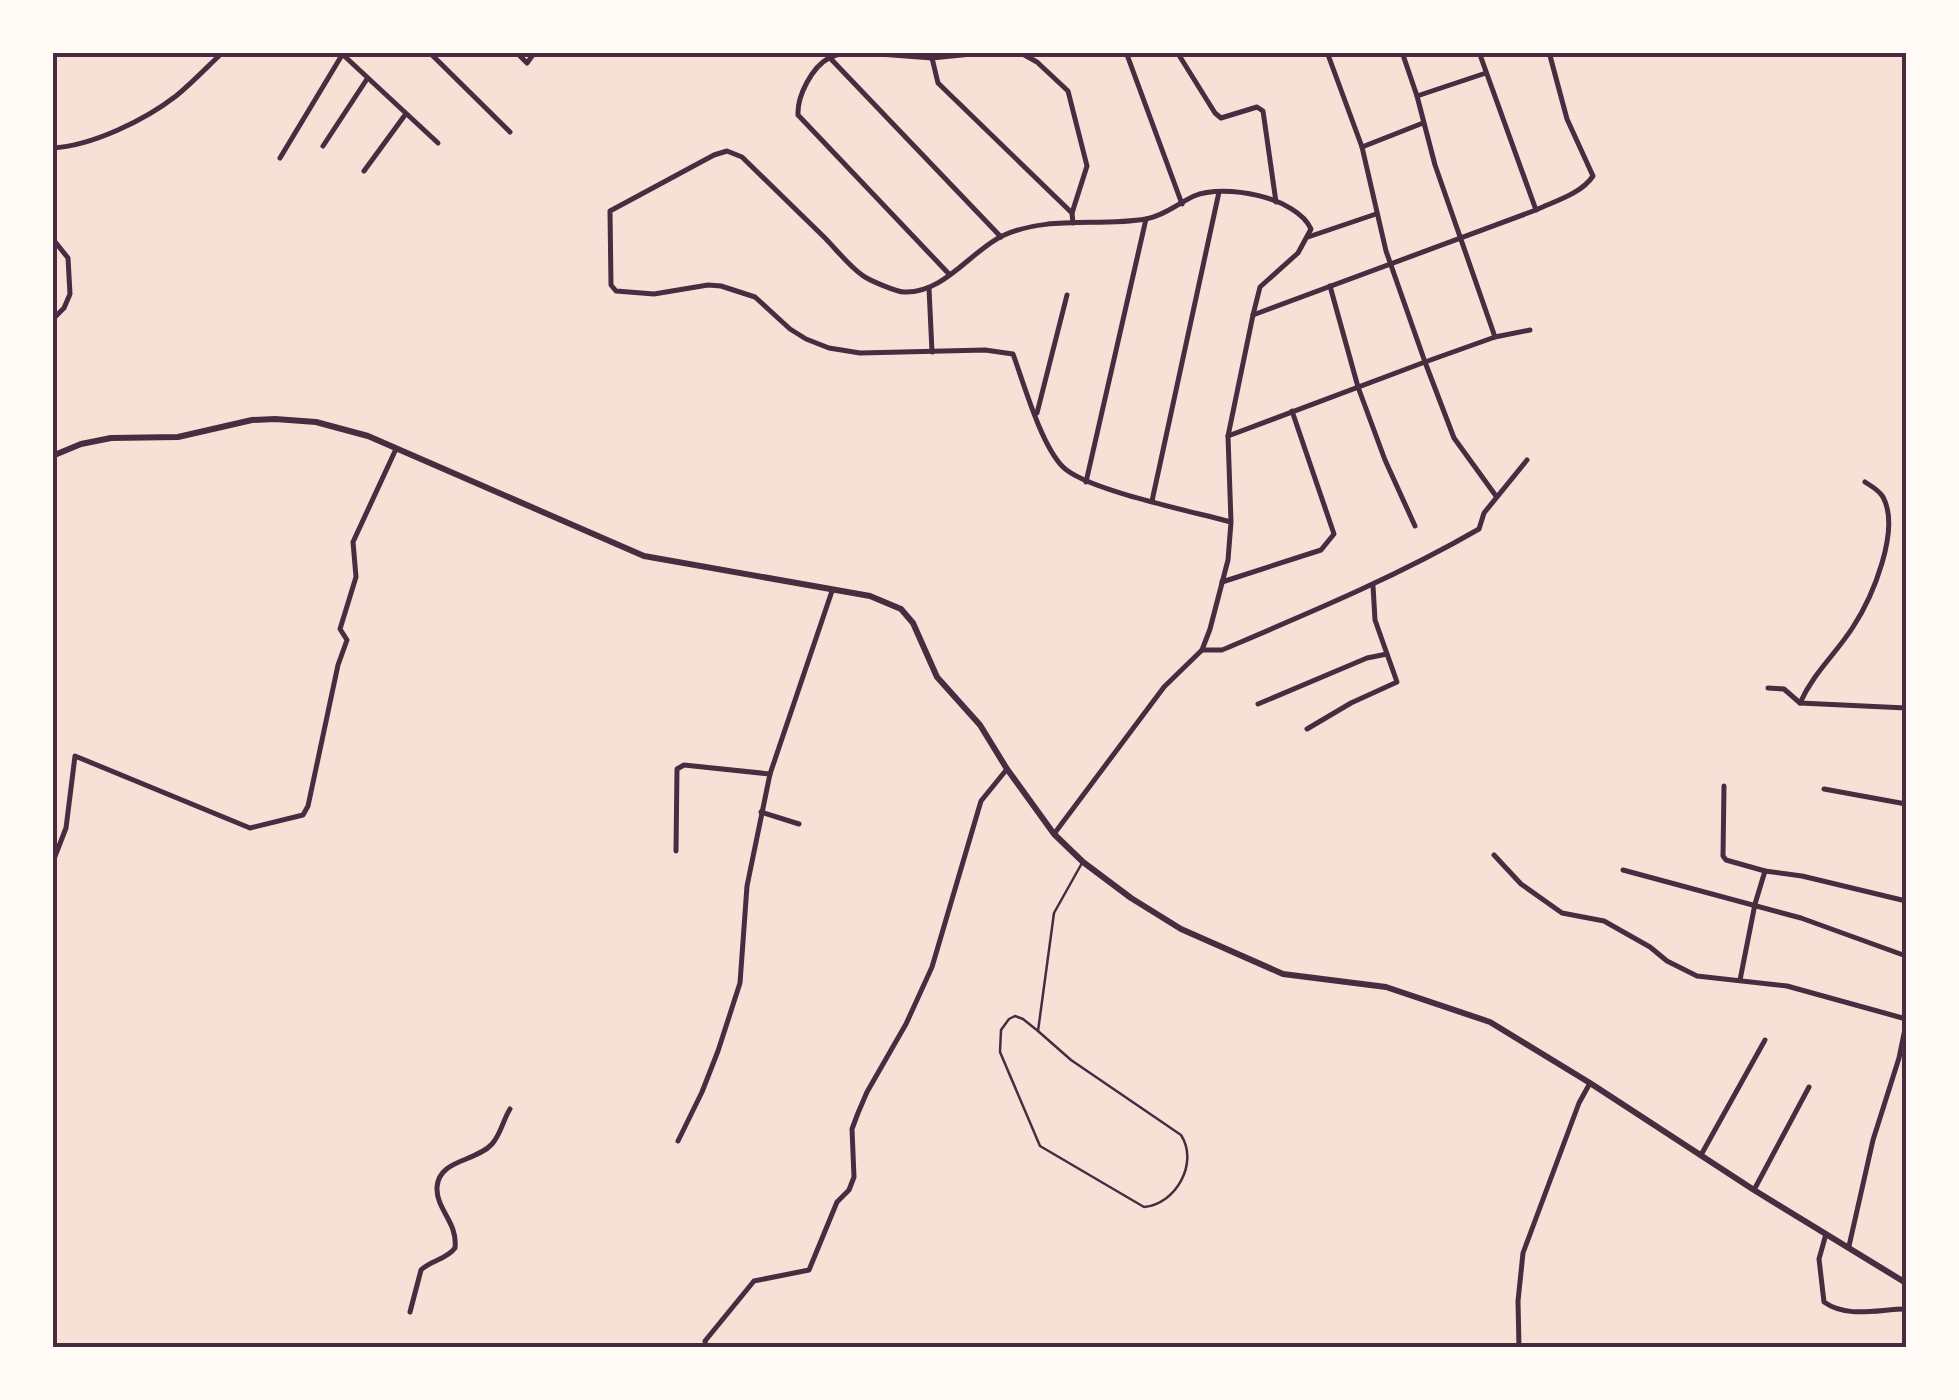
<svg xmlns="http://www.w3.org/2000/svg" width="1959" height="1400" viewBox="0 0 1959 1400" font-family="'Source Serif 4',serif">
	<rect width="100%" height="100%" fill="#f7e1d7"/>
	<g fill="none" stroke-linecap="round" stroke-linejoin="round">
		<path stroke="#4a2c40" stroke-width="2.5" d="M1038,1031L1023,1019L1015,1016L1009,1019L1001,1030L1000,1052L1040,1146L1144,1207C1176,1204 1199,1163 1181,1135L1071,1060L1038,1031L1054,913L1082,863"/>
		<g stroke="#4a2c40" stroke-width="5">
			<polyline points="340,52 438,143"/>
			<polyline points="429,52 510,132"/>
			<polyline points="516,52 527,63 535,52"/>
			<path d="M846,52C840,54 835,55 829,58C812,67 797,96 798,115L949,274"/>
			<polyline points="853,52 932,58 991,52"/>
			<polyline points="1019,52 1037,62 1068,91 1087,166 1072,213 1073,223"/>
			<polyline points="1126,52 1182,204"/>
			<polyline points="1177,52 1215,113 1221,118 1257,107 1263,111 1276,202"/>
			<polyline points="1402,52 1417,96 1435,165 1495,337"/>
			<polyline points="1479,52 1536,210"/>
			<polyline points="830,58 1001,237"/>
			<polyline points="932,58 938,83 1072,213"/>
			<polyline points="1417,96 1486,73"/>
			<polyline points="323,146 367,79"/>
			<polyline points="1362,147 1423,123"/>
			<path d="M52,148C92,146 145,120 176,96C192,83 207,67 223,52"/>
			<polyline points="280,158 342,55"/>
			<polyline points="364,171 405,115"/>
			<polyline points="1308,237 1376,214"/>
			<polyline points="52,238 68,258 70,294 64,308 52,320"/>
			<polyline points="1330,286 1358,387 1385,460 1415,526"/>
			<polyline points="929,288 932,352"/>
			<path d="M1253,315L1536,210C1555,201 1581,194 1593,176L1567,119L1549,52"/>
			<polyline points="1037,413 1067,295"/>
			<polyline points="1228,436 1425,362 1386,251 1362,147 1327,52"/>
			<polyline points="1086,482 1146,219"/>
			<polyline points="1496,496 1454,438 1425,362 1495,337 1530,330"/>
			<polyline points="1152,501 1219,192"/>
			<polyline points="1222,582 1321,550 1334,534 1292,411"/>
			<path d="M1202,650H1222C1309,613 1396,577 1479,529L1484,513L1527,460"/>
			<polyline points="1768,688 1784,689 1800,703 1906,708"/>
			<path d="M1800,703C1814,672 1835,655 1853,627C1872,598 1901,530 1883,497C1879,490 1871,486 1865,482"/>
			<polyline points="1258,704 1367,658 1387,654"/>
			<polyline points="1307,729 1351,703 1397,682 1375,620 1373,586"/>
			<polyline points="1724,786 1723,856 1726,860 1765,871 1802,876 1906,901"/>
			<polyline points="1824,789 1906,804"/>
			<polyline points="761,812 799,824"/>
			<path d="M1054,834L1164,687L1202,650L1210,629L1228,560L1231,522L1228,436L1253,315L1260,287L1298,253L1311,229C1297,197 1224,183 1194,196C1177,204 1165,215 1146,219C1099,227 1047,215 1002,236C970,252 943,294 904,292C897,292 868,280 862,275C848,265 836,249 824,237C797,211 770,184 742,157L727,151L714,155L610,211L611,285L616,291L654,294L708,285L721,286L755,297L790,329L806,339L829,348L860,353L985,350L1013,354C1024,384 1041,445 1063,467C1086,490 1195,512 1231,522"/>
			<polyline points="676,851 677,769 684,765 770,774"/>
			<polyline points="1494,855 1521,884 1562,913 1604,921 1650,947 1667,961 1697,976 1787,986 1906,1019"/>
			<polyline points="52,864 66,828 75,756 250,828 303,815 308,806 338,665 347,640 340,629 356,577 353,542 396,449"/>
			<polyline points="1623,870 1801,918 1906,956"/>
			<polyline points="1740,980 1755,904 1765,871"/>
			<polyline points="678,1141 702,1092 718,1051 740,983 747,886 770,774 832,591"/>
			<polyline points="1701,1155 1765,1040"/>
			<polyline points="1754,1190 1809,1087"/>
			<path d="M1826,1234L1819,1259L1824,1302C1848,1319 1879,1309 1906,1309"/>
			<polyline points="1849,1246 1873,1140 1899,1058 1906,1024"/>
			<path d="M410,1312L421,1270C431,1260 446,1260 455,1248C458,1222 436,1210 437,1187C439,1159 476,1162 492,1144C501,1134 503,1120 510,1109"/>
			<polyline points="706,1348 705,1341 754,1281 809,1270 837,1202 849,1190 854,1177 852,1129 858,1113 867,1092 906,1024 932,967 981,801 1007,769"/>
			<polyline points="1519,1348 1518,1301 1523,1253 1579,1103 1590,1083"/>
			<polyline points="1906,1348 1906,1347"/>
		</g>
		<polyline stroke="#4a2c40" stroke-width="6" points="52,456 81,444 111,438 178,437 252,420 275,419 316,422 368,436 644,556 870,596 901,609 913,623 937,677 980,725 1007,769 1054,834 1083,862 1131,898 1181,929 1283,974 1386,987 1490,1022 1590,1083 1754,1190 1906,1283"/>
	</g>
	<rect width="1959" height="1400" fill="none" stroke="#fffaf5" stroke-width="110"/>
	<rect x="55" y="55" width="1849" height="1290" fill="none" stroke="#4a2c40" stroke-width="4"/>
</svg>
